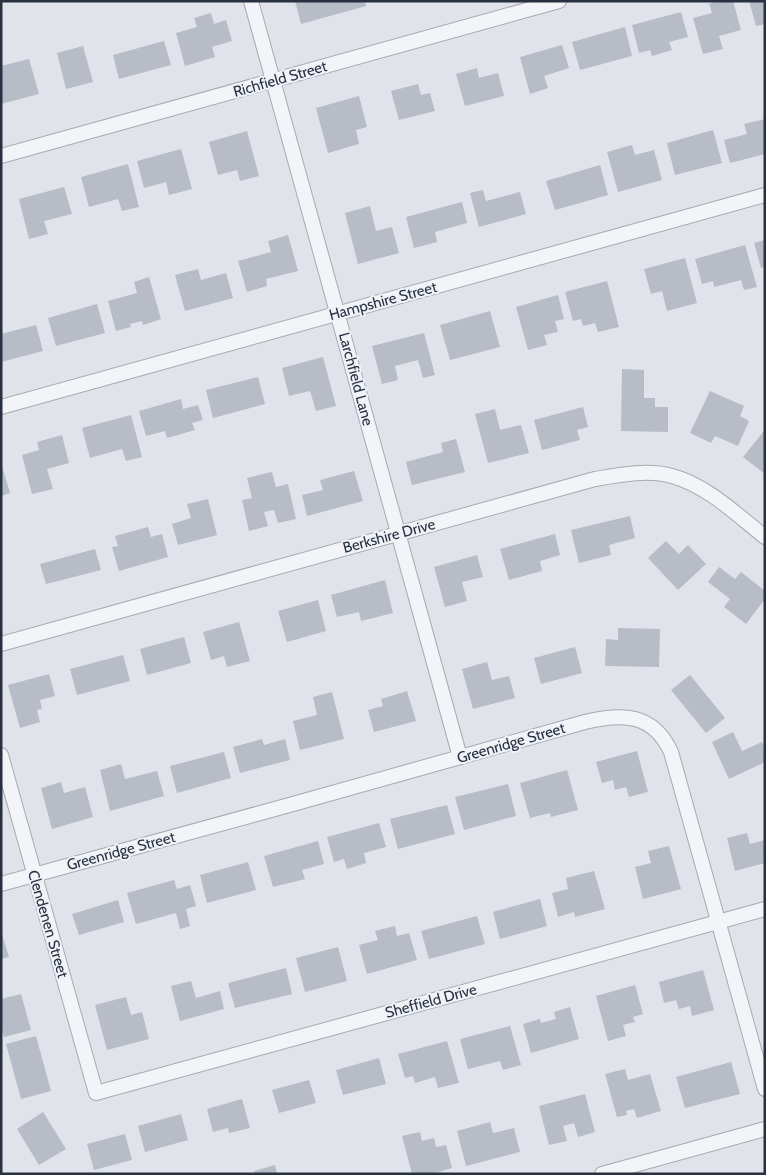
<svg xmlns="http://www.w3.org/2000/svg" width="766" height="1175" viewBox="0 0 766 1175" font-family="Cabin,sans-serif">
	<rect width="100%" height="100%" fill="#e0e3e9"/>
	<g fill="#b7bcc6">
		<polygon points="295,1 365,1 366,6 301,24"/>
		<polygon points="718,1 733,1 741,30 719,36 723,49 703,54 693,18 712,13 709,4"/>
		<polygon points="749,1 765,1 765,24 756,26"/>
		<polygon points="681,12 688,37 669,42 672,50 652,56 650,50 639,53 632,25"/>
		<polygon points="211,13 214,24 226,20 232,41 212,47 215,57 185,66 176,33 197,27 194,18"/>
		<polygon points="625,27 632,56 580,70 572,42"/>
		<polygon points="164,41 171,65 119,79 113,55"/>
		<polygon points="562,45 569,68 544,76 548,88 530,94 520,57"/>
		<polygon points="83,46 93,82 66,89 57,53"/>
		<polygon points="29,59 39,94 1,104 1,66"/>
		<polygon points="477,68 479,78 498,73 504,96 465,106 456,74"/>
		<polygon points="418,84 421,95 430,93 435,111 399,120 391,91"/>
		<polygon points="359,96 367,127 356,130 359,144 328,153 316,108"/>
		<polygon points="765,119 765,154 730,163 724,140 747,134 744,124"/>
		<polygon points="713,130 722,163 675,175 667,143"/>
		<polygon points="247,131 259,176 240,181 237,170 218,175 209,142"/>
		<polygon points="632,145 635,155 654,150 662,180 618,192 607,152"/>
		<polygon points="181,149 192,189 169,195 166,182 144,188 137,161"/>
		<polygon points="128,164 139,207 122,211 118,199 89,207 81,177"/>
		<polygon points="600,165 608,195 555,210 546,181"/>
		<polygon points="64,187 72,214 44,221 48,234 29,239 19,199"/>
		<polygon points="483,190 486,201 520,192 526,214 479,227 470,193"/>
		<polygon points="462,202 467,223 435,232 437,242 414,248 406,217"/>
		<polygon points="370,206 376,231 392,227 399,253 358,264 345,213"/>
		<polygon points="288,235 298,271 266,279 267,286 247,292 238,261 271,252 268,241"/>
		<polygon points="765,240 765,267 761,268 754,243"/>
		<polygon points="745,245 757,287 744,290 741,280 714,287 713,281 702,284 695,259"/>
		<polygon points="685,258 697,303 667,311 662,291 651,294 644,269"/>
		<polygon points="198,269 201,280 226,273 233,298 185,311 175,275"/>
		<polygon points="149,277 161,319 143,325 142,321 130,324 131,327 116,331 108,301 137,293 134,282"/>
		<polygon points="607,281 619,327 598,332 595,323 583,326 581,319 573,321 565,292"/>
		<polygon points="558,295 564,319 555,321 558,332 544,335 547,345 528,350 516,307"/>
		<polygon points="97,304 105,333 56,346 48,318"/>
		<polygon points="490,311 500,347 450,360 440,325"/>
		<polygon points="36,325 43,351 1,362 1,334"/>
		<polygon points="424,333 435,375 423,378 418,360 395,366 398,380 382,384 372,346"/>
		<polygon points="323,357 336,406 316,411 310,391 289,396 282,368"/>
		<polygon points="622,369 644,370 644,398 655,398 655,407 668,407 668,432 621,431"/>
		<polygon points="258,377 265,404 213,418 206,390"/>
		<polygon points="710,391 744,406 740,416 749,421 738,446 715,436 711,443 690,433"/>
		<polygon points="181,399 183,409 198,405 203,420 192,423 195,430 167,438 165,431 146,436 139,411"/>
		<polygon points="583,407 588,427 577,430 580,440 542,450 534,420"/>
		<polygon points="495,409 500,430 521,425 529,453 488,463 475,414"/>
		<polygon points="131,415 142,457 126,461 122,449 90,458 82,428"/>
		<polygon points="764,431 765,432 765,474 743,457"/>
		<polygon points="62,435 69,463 47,469 53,489 32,494 22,455 39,450 37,442"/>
		<polygon points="456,439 465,472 412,485 406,462 443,452 441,443"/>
		<polygon points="1,463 10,493 1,496"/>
		<polygon points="354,471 363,501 307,516 302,495 323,490 320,480"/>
		<polygon points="272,472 276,487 288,484 296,519 278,523 274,510 264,512 268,526 249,531 242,500 252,498 247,478"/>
		<polygon points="208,499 217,535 178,545 172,524 191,518 187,504"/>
		<polygon points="630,516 635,538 609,545 611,555 579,563 571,530"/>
		<polygon points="148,527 151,537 162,534 168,557 119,571 112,547 118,546 115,536"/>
		<polygon points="555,534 560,555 540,561 542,571 509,580 500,549"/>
		<polygon points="666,541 679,554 688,545 706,564 678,590 648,558"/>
		<polygon points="95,549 101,570 46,584 40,564"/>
		<polygon points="477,555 483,577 462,582 467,601 445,607 434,567"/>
		<polygon points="719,567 735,579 741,572 765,591 765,599 746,624 724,607 730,599 708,582"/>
		<polygon points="385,580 393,613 361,621 359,612 337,617 331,595"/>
		<polygon points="318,600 326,631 287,642 278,611"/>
		<polygon points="239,622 250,661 227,667 224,656 211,660 203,632"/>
		<polygon points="618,628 660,629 659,667 605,666 606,639 618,640"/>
		<polygon points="184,637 191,663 147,675 140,649"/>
		<polygon points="575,647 582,673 541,684 534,658"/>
		<polygon points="123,655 130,681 77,695 70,669"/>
		<polygon points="487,662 492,680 509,676 515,698 473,709 462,669"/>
		<polygon points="49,674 55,696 40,700 42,709 37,710 40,722 20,728 8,685"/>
		<polygon points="690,675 725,718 706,733 671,690"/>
		<polygon points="407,691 416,721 374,732 368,710 383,706 381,699"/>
		<polygon points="332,692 344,739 300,750 293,721 317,715 313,697"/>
		<polygon points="733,732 742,751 762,742 765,748 765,762 729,779 712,742"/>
		<polygon points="262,739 264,745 285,739 290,760 240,773 233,747"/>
		<polygon points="637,751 648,792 629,797 626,787 615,790 613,780 602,783 596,762"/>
		<polygon points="224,752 231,778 177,793 170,766"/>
		<polygon points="121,764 125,779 157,771 164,796 110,811 100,770"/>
		<polygon points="567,770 578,810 551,817 550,813 530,818 520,783"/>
		<polygon points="61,782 64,793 85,787 93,817 52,829 41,788"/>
		<polygon points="508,784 516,816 464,830 455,797"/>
		<polygon points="447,805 455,834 398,849 390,819"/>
		<polygon points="379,823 386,847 364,853 366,863 347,869 344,859 334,862 327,837"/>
		<polygon points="747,833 750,844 765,840 765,863 735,871 727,838"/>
		<polygon points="318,841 324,864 302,870 305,879 273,887 264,856"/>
		<polygon points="669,846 681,889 643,899 635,867 651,863 648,851"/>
		<polygon points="248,862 256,890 207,903 200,875"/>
		<polygon points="594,871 605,909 575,917 574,912 558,917 552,893 568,889 566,878"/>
		<polygon points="174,880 177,889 190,885 196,906 186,909 190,926 180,929 176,913 136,924 127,893"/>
		<polygon points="540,899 547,926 500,939 493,912"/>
		<polygon points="118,900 124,922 79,935 72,914"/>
		<polygon points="477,916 485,944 429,959 421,931"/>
		<polygon points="395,926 397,936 409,933 417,960 367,974 359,945 378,940 375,931"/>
		<polygon points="1,931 9,957 1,959"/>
		<polygon points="338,947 347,981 305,992 296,958"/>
		<polygon points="286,968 292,994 235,1008 228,983"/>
		<polygon points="703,970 714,1010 692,1016 690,1006 679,1009 676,1000 664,1003 659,982"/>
		<polygon points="191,981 196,998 220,991 224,1009 180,1021 171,986"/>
		<polygon points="635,985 643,1014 633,1017 635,1022 623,1025 626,1036 608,1041 596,996"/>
		<polygon points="21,994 31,1030 4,1037 1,1025 1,999"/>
		<polygon points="126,997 131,1015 142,1012 149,1039 107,1050 95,1005"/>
		<polygon points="570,1007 579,1039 531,1053 523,1024 540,1019 541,1023 556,1019 554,1012"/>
		<polygon points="510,1026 521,1065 503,1070 500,1061 468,1069 460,1039"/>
		<polygon points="36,1036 51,1091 21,1099 6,1044"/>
		<polygon points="447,1041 459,1083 438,1088 435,1077 415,1083 413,1076 405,1078 398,1054"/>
		<polygon points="379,1058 386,1084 343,1095 336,1070"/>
		<polygon points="731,1062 740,1094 685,1108 676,1077"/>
		<polygon points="625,1069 628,1080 650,1074 661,1111 637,1118 634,1109 626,1111 627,1115 617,1117 605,1074"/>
		<polygon points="309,1080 316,1103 279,1113 272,1090"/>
		<polygon points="585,1094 595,1132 578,1137 574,1123 563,1126 567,1141 549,1145 539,1106"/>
		<polygon points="242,1099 250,1128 229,1133 228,1128 213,1132 207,1109"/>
		<polygon points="43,1112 66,1149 39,1165 17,1129"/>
		<polygon points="181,1114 188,1140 145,1152 138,1126"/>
		<polygon points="490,1122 493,1133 514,1128 520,1152 466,1166 457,1131"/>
		<polygon points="420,1132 422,1141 434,1138 436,1147 446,1145 452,1168 432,1174 412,1174 402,1136"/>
		<polygon points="125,1134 132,1160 94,1170 87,1144"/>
		<polygon points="275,1165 277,1174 255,1174 254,1171"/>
	</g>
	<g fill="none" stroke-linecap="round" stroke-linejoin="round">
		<g stroke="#a5aab3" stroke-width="16">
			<g id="minor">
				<polyline points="251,1 460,757"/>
				<polyline points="1,156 559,1"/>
				<polyline points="1,407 765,195"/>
				<path d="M1,644L595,479C618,475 648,469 672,476C708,486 737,515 765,537"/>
				<polyline points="1,755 96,1093 765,909"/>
				<path d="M1,884L293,804L585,722C622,713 653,713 671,752L765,1089"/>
				<polyline points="602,1174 765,1129"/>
			</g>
		</g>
		<use href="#minor" stroke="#f3f4f7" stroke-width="14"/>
	</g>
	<g text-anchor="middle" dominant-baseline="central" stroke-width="4" stroke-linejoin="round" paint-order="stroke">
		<g font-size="15" fill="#283041" stroke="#eff2f7">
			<text transform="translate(280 79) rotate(-16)">Richfield Street</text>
			<text transform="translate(383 301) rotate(-15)">Hampshire Street</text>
			<text transform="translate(356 379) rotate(75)">Larchfield Lane</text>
			<text transform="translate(389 536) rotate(-15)">Berkshire Drive</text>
			<text transform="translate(511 743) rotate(-16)">Greenridge Street</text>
			<text transform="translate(121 851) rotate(-15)">Greenridge Street</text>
			<text transform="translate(48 924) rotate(74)">Clendenen Street</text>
			<text transform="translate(431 1001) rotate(-15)">Sheffield Drive</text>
		</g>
	</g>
	<rect width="766" height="1175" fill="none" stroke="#283041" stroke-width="5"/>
</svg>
